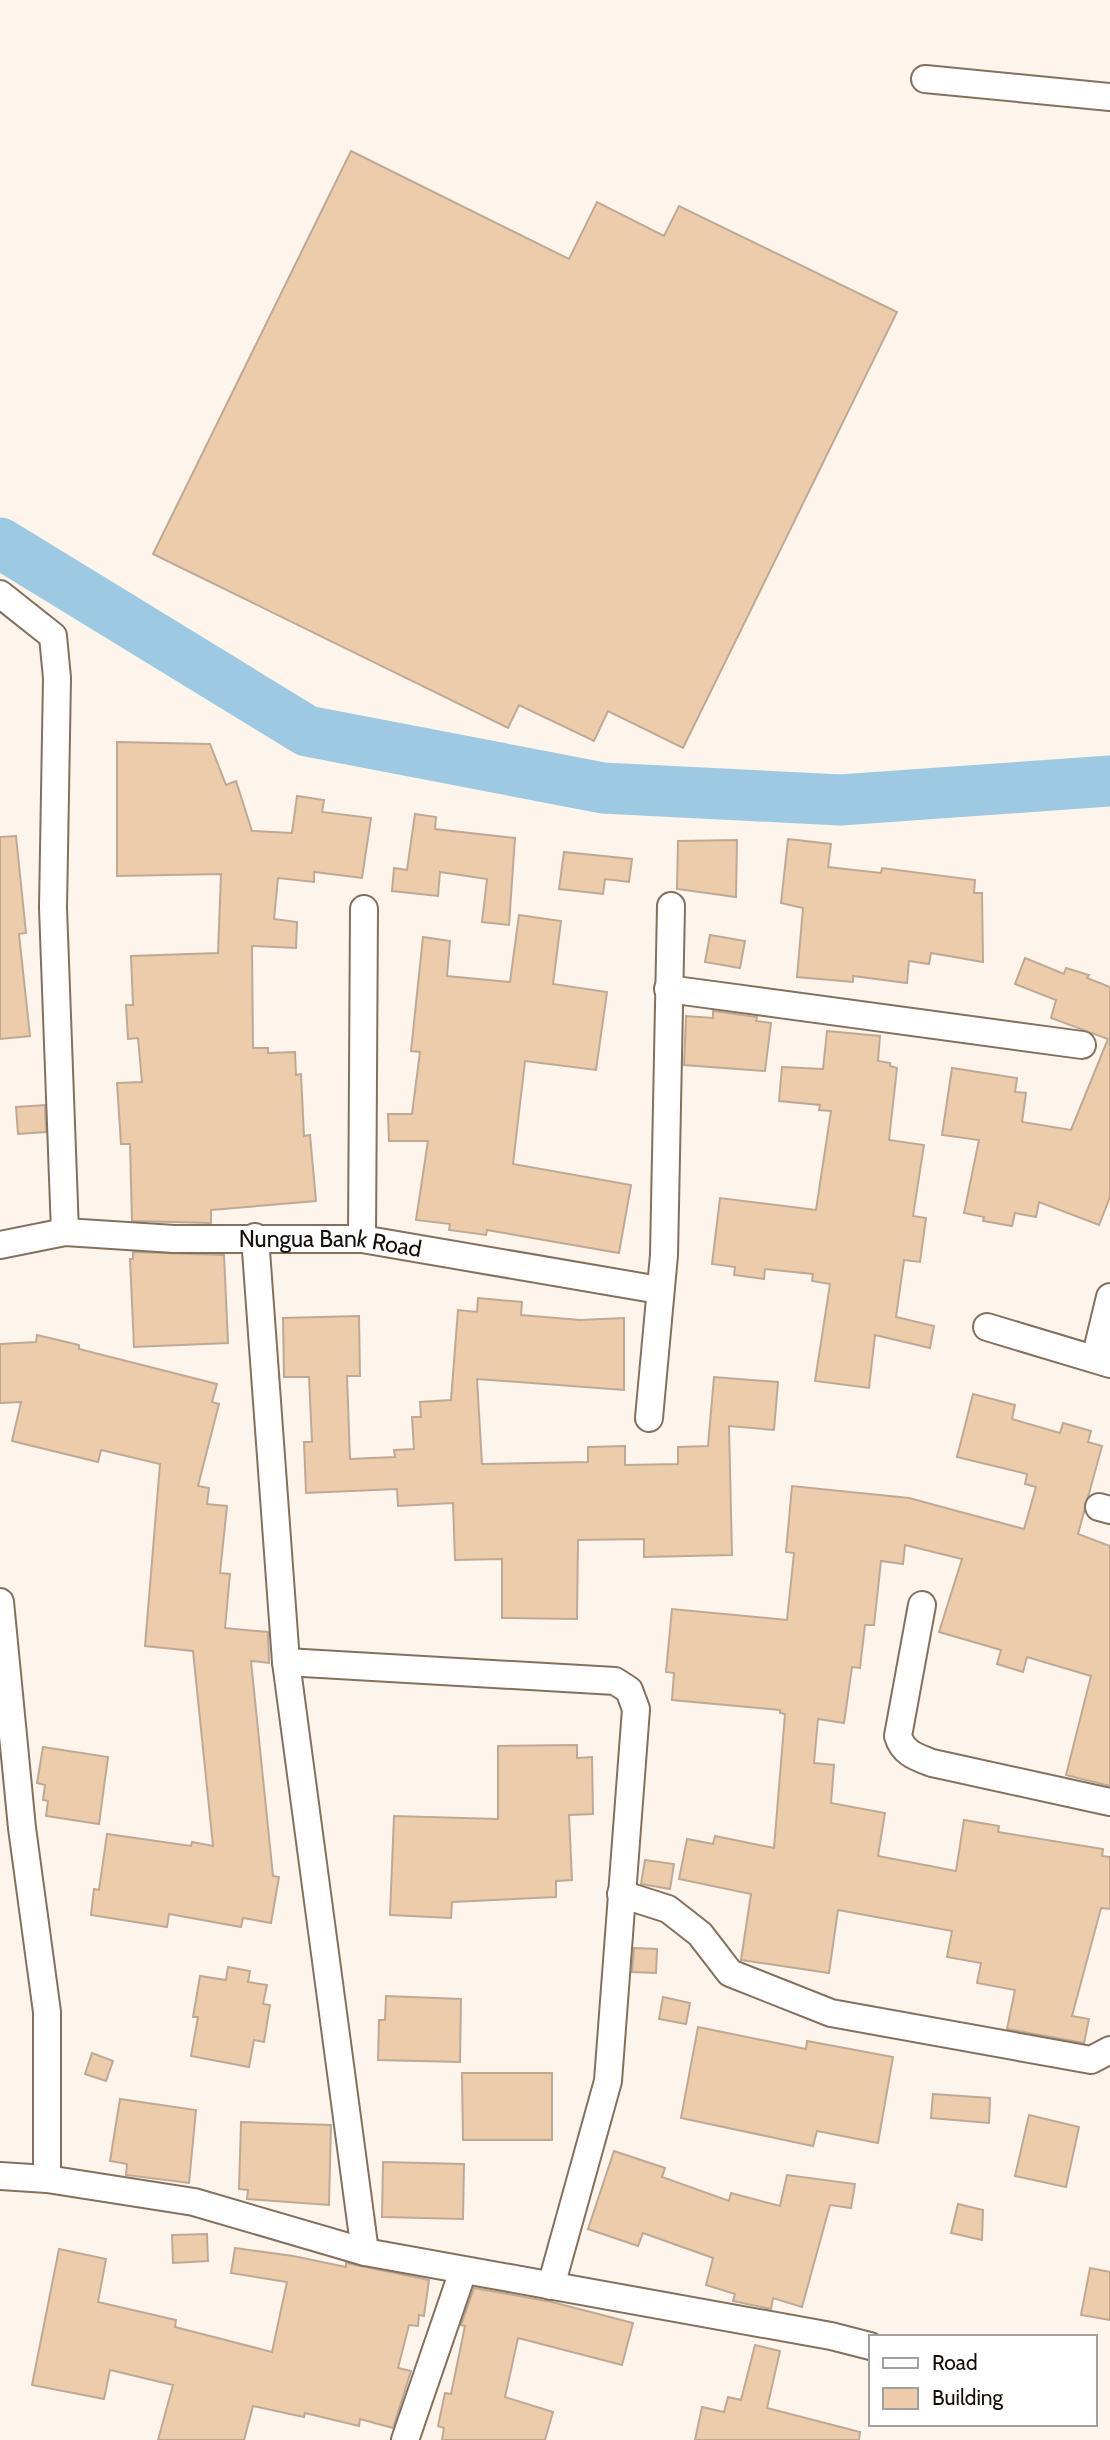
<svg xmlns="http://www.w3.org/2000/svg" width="1110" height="2440" viewBox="0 0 1110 2440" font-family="Cabin,sans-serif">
	<rect width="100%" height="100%" fill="#fdf4ec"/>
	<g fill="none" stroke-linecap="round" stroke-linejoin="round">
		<polyline stroke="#9dcae2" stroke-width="51" points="0,543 307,731 603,788 840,800 1110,781"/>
	</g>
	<g fill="#edccab" stroke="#bea995" stroke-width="2">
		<polygon points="351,151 569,259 597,202 664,236 679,206 897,312 683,748 608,711 594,741 519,705 508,728 153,554"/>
		<polygon points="117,742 210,744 226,785 236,781 252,831 292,833 297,796 324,800 322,812 371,818 362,878 314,872 314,882 278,878 274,919 297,922 296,948 252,946 253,1048 268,1048 268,1053 295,1052 296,1075 301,1074 304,1136 310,1135 316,1201 211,1210 211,1223 132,1221 130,1144 121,1144 117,1083 142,1082 138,1038 128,1039 126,1005 133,1005 131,956 218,953 221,874 117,876"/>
		<polygon points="415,814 436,817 435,829 515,838 509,925 482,922 487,879 440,872 438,896 392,891 394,868 407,870"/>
		<polygon points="16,836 26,933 19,934 30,1036 0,1039 0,837"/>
		<polygon points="788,839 831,844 828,867 881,873 882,868 975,880 974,893 982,893 983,962 931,953 929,964 909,961 907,983 853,976 853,982 797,977 803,908 781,903"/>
		<polygon points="737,840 736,897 677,889 678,841"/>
		<polygon points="564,852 632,859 629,882 605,879 603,894 559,889"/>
		<polygon points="519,915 561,921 553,984 607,992 596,1070 525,1061 513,1164 631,1185 619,1253 487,1230 486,1235 449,1230 450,1224 416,1220 428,1141 389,1141 388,1114 412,1114 420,1052 411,1051 423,937 450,941 447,976 510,982"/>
		<polygon points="710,935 745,941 740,968 705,962"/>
		<polygon points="1025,958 1064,974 1066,968 1089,975 1087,978 1110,987 1110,1197 1099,1225 1039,1202 1036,1217 1015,1213 1012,1226 983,1221 984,1217 964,1213 979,1140 942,1135 952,1068 1017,1078 1015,1092 1026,1093 1022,1122 1071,1130 1108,1039 1051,1018 1056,1000 1015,984"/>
		<polygon points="713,1011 757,1017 756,1021 771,1023 765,1071 684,1065 686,1016 713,1018"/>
		<polygon points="827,1031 880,1036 878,1061 890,1063 890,1066 897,1068 889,1140 924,1145 913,1216 926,1218 920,1262 904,1260 896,1317 934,1326 930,1348 875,1335 869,1388 815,1381 830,1284 812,1281 813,1274 765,1269 764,1279 734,1275 735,1267 712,1264 720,1198 816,1210 831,1111 819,1110 820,1105 779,1101 782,1067 823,1069"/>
		<polygon points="45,1105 46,1132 18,1134 16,1107"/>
		<polygon points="133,1252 224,1255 228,1343 134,1347 130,1259 133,1259"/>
		<polygon points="478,1298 522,1302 521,1315 580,1320 624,1318 624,1390 477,1379 482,1464 588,1462 588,1447 625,1446 625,1465 678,1464 678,1447 708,1446 714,1377 778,1382 774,1430 729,1426 732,1555 644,1557 644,1539 578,1540 577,1619 502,1618 502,1559 455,1560 453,1503 398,1506 397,1489 306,1493 304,1442 312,1442 309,1377 284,1377 283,1318 359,1316 360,1376 347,1376 350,1459 395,1457 394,1450 414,1449 412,1417 421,1417 420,1402 451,1400 458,1310 477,1312"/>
		<polygon points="37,1335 79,1345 79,1349 217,1384 212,1402 219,1404 198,1486 209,1488 207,1504 227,1506 220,1573 230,1574 225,1628 268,1632 269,1663 251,1661 273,1876 279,1877 271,1923 243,1918 241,1927 169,1914 167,1927 91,1915 94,1889 99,1890 107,1834 191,1846 192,1842 213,1846 193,1651 145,1646 160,1464 101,1450 98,1462 12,1441 21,1402 0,1403 0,1344 36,1342"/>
		<polygon points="973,1394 1015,1405 1012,1419 1060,1433 1063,1423 1091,1431 1088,1442 1102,1446 1078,1534 1110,1546 1110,1786 1066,1775 1091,1676 1027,1657 1023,1672 997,1664 1001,1650 939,1632 962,1559 905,1545 903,1564 881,1561 874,1625 865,1625 860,1668 852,1667 844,1723 818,1719 814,1763 834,1765 831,1803 885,1813 878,1856 956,1871 964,1820 999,1826 998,1832 1103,1849 1102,1856 1110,1857 1110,1909 1101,1908 1072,2016 1089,2019 1084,2043 1007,2029 1015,1990 977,1983 981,1963 947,1957 952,1931 838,1910 829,1973 741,1960 751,1894 679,1879 687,1839 713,1844 715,1836 774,1848 785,1714 780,1713 780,1710 672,1700 674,1673 666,1672 672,1609 787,1620 794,1553 786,1552 792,1486 909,1498 1024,1529 1036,1487 1025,1484 1027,1474 957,1457"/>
		<polygon points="577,1745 577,1758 592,1757 593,1814 569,1815 572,1880 556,1881 556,1897 452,1902 451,1918 390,1915 394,1816 498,1819 498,1746"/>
		<polygon points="43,1747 108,1757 99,1824 46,1816 48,1801 43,1800 45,1785 37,1783"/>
		<polygon points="645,1860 674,1864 670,1889 641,1884"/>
		<polygon points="634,1948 657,1949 656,1973 632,1972"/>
		<polygon points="228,1967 250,1971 248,1982 267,1985 263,2004 270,2005 264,2042 254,2040 249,2067 191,2056 198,2017 193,2017 200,1976 226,1980"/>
		<polygon points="386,1996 461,1999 460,2062 378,2060 379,2020 385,2020"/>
		<polygon points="663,1997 690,2003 686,2024 659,2019"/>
		<polygon points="698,2027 806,2049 807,2041 893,2057 878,2143 817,2131 813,2146 681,2118"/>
		<polygon points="92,2053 113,2061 106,2081 85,2074"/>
		<polygon points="462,2073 552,2073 552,2140 463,2140"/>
		<polygon points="933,2094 990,2098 989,2123 931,2118"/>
		<polygon points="120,2099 196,2110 189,2183 126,2175 127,2164 110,2161"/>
		<polygon points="1029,2115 1079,2127 1066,2187 1015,2176"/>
		<polygon points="241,2122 331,2125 329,2205 247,2199 248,2190 239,2189"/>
		<polygon points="614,2151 665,2168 662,2177 729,2201 731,2193 780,2206 787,2175 855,2184 851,2208 830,2205 802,2307 773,2298 771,2309 733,2301 735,2294 706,2285 713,2258 643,2233 638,2246 588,2229"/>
		<polygon points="383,2162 464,2164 463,2219 382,2217"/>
		<polygon points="958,2204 983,2210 982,2240 951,2233"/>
		<polygon points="207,2234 208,2261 173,2263 172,2235"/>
		<polygon points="235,2248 293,2256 346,2267 346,2263 429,2280 424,2316 419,2315 418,2326 409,2325 398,2368 411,2371 393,2428 360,2419 359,2426 305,2413 304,2417 253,2406 244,2440 158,2440 173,2385 110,2370 104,2399 32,2385 59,2249 106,2259 98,2302 176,2320 175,2327 272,2352 287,2282 231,2273"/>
		<polygon points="1090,2268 1110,2272 1110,2320 1081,2315"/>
		<polygon points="474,2288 552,2302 633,2323 622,2365 518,2338 505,2397 553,2412 545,2440 442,2440 444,2428 438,2426 445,2393 451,2394 465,2326 461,2325"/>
		<polygon points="755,2345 780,2351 767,2408 860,2432 859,2440 695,2440 702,2407 724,2412 728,2397 741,2400"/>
	</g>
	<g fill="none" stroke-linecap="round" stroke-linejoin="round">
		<g stroke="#83705d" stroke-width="30">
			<g id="minor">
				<polyline points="925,79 1110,97"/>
				<polyline points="0,594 53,636 57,678 53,908 65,1232"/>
				<polyline points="668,989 1082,1045"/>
				<polyline points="255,1237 286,1662 365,2252"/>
				<polyline points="362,1239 364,909"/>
				<path id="s1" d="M0,1245L65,1232L174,1239H362L659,1290"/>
				<polyline points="987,1327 1110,1364"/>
				<polyline points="1095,1359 1110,1297"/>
				<polyline points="649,1418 664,1255 671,906"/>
				<polyline points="1099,1507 1110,1510"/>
				<polyline points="0,1602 22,1828 47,2012 47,2179"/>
				<path d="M922,1605L898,1736C903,1753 916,1757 932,1763L1110,1802"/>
				<polyline points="286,1662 615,1681 629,1690 636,1709 608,2081 551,2286"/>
				<polyline points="621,1894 668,1909 700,1934 730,1973 831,2013 1091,2060 1110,2050"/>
				<polyline points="0,2176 47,2179 194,2202 365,2252 831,2336 870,2346"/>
				<polyline points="405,2440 463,2271"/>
			</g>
		</g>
		<use href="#minor" stroke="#fff" stroke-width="26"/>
	</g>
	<g text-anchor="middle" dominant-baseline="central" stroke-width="5" stroke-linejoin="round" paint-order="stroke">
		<g font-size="23" fill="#160e07" stroke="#fff">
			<text stroke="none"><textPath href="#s1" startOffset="332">Nungua Bank Road</textPath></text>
		</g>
	</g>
	<rect x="869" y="2335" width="228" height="91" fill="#ffffff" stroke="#a29f9c" stroke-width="2"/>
	<rect x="883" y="2358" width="35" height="10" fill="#ffffff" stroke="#a29f9c" stroke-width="2"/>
	<text x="932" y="2370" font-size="21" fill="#160e07">Road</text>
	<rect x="883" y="2388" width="35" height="21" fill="#edccab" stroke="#a29f9c" stroke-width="2"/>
	<text x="932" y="2405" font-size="21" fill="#160e07">Building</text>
</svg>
